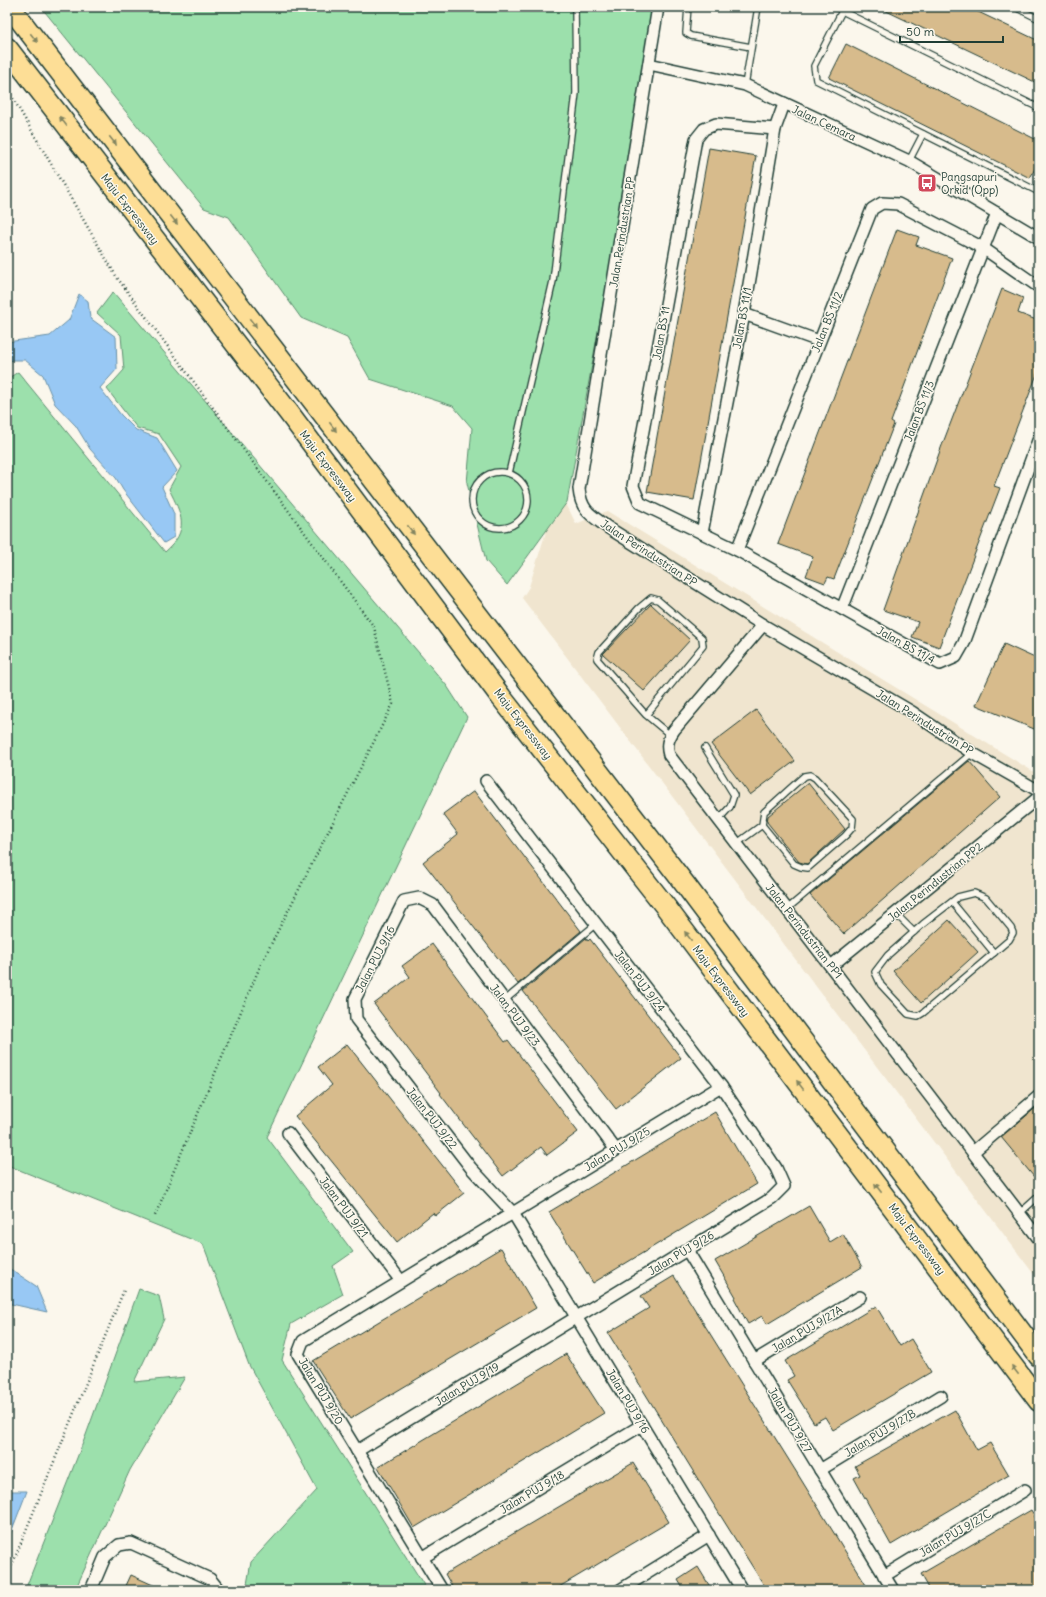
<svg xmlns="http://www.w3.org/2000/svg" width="1046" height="1597" viewBox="0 0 1046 1597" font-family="Delius,sans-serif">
	<rect width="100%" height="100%" fill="#fbf7ec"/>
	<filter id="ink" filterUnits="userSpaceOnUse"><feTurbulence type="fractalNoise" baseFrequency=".025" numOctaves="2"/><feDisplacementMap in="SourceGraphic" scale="8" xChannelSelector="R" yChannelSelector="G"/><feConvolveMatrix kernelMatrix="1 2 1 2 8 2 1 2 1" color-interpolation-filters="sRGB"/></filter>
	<g filter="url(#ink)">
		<polygon fill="#f0e5cf" points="559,489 576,524 607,511 1039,775 1039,1281 522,598 529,587"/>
		<g fill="#9ce0ac" stroke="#5e8e70">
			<polygon points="41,7 657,7 567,502 507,585 486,561 467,483 472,428 453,406 370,379 347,338 301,318 229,217 204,208"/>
			<path d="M113,292L447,686L467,717L267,1137L353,1252L333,1266L343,1294L291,1324L282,1360L427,1590H246L251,1562L317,1490L249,1365L203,1244L7,1165V379L18,372L165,552C190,530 182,515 169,489L181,467L159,434L137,428L107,389L124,370L121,335L97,313Z"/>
			<polygon points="139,1289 159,1296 164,1319 134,1382 185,1377 130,1470 75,1590 25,1590 86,1435"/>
		</g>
		<g fill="#98c8f4" stroke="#6890a7">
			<polygon points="79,294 88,301 90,318 116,337 117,369 100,388 121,415 136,430 157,438 177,471 162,487 174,514 174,537 164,543 123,490 116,478 90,449 76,426 55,404 43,375 25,360 12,360 7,365 7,342 50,336 69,320"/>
			<polygon points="7,1267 36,1286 47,1312 7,1303"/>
			<polygon points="7,1491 27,1491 7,1543"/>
		</g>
		<g fill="#d7bb8c" stroke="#1f3d34">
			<polygon points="878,7 968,7 1039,41 1039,84"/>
			<polygon points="846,44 1039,141 1039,161 1030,178 829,78"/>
			<polygon points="709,148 756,156 694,500 647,492"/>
			<polygon points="897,229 919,237 916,245 952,258 891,422 894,424 834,579 828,577 825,583 806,576 813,557 778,544"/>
			<polygon points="1002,289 1023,298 1018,313 1039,321 1039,369 994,486 1000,488 939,647 912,637 918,622 883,610 941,448"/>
			<polygon points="651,604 690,640 644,691 603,654"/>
			<polygon points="1004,644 1039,660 1039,731 976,705"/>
			<polygon points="756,710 795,761 750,795 711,744"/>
			<polygon points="969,761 1000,797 844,934 810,895"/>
			<polygon points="808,783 845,829 807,864 799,862 767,822 768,816"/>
			<polygon points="474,791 581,931 518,984 423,862 458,834 443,814"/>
			<polygon points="949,920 978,952 921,1003 893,971"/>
			<polygon points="586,938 588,941 590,939 681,1058 616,1109 523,991"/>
			<polygon points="432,944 505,1042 508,1040 578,1132 547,1155 541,1147 503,1176 440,1094 441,1093 374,1004 410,977 402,966"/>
			<polygon points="347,1044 464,1193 435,1216 433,1213 397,1242 295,1116 332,1085 318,1067"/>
			<polygon points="1039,1105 1039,1183 1001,1137"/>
			<polygon points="715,1112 757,1184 593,1283 549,1212"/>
			<polygon points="809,1206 830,1242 843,1234 862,1267 767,1324 762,1316 748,1324 734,1298 736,1297 715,1261"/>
			<polygon points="501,1248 536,1308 350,1419 313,1361"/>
			<polygon points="674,1276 797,1473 869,1590 767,1590 712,1502 608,1333 649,1308 641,1296"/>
			<polygon points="876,1306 900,1346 911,1339 931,1372 833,1430 825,1417 814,1423 787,1380 794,1376 785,1361"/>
			<polygon points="566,1354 604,1413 414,1528 378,1467"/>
			<polygon points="955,1410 977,1450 990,1443 1009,1475 891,1545 854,1478 860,1475 855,1466"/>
			<polygon points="633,1463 669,1522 554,1590 454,1590 445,1574"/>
			<polygon points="1031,1510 1039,1524 1039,1590 930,1590 921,1574"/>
			<polygon points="698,1567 712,1590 684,1590 678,1580"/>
			<polygon points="131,1575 164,1590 124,1590"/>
		</g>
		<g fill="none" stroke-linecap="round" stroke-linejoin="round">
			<g stroke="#1f3d34" stroke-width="8">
				<g id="lane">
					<polyline points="688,7 686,33 691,36 751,47"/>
					<polyline points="836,7 842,11 814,66 816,80 1039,192"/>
					<polyline points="1015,7 1039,19"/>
					<polyline points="842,11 1039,108"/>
					<polyline points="745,85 758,7"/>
					<polyline points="909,161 923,134"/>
					<circle cx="500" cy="500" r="28"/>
					<polyline points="509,473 553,281 576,93 575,7"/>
					<polyline points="646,715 703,646 702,638 658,600 651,598 639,608 599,652 597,659 646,715 670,735"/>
					<polyline points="705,748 734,795 730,807 719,819"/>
					<polyline points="736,844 762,825 764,812 804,776 810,775 815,778 853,819 852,828 845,836 808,868 801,867 794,864 762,825"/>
					<polygon points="974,893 986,898 1011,928 1013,933 1009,940 923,1013 918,1016 908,1014 881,985 875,972 888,955 923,924 958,897"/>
					<polyline points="952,902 994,953"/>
					<polyline points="787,909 972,753"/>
					<polyline points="896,914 914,932"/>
					<polyline points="504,1001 596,924"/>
					<polyline points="1020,1213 1039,1196"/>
				</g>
			</g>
			<g stroke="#1f3d34" stroke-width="14">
				<g id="street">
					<path d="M658,7L579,489C581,511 591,515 607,527L763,625L912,712L972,753L1039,791"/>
					<polyline points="649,64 745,85 909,161 1039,238"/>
					<polyline points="775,129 716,124 704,129 696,139 633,486 640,503 737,550 940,664 956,657 964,643 1039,438"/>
					<polyline points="744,314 819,341"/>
					<polyline points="702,533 744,314 775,129 784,104"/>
					<polyline points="737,550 872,209 882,203 898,204 983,248 1039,287"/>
					<polyline points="842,609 997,213"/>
					<path d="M763,625L674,730C668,739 666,745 669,755L1039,1239"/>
					<polyline points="831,966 1039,797"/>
					<polyline points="288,1133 401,1281"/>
					<polyline points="616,1150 433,905 419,898 404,901 355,999 356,1019 471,1168 513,1213 742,1590"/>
					<polyline points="973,1152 1039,1096"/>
					<polyline points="687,1250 893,1590"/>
					<polyline points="754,1361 860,1297"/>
					<polyline points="357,1451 772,1198 784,1186 776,1168 721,1086 486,781"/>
					<polyline points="820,1470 941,1396"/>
					<polyline points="422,1558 642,1425"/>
					<polyline points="884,1576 1025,1490"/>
					<polyline points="91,1590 105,1557 119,1545 131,1543 210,1579 219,1590"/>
					<polyline points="442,1590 298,1354 303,1341 721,1086"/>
					<polyline points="620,1590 709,1535"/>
				</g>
			</g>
			<g stroke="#1f3d34" stroke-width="23">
				<g id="highway">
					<polyline points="10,7 687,887 1039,1356"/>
					<polyline points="7,48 289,413 501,697 665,906 1039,1401"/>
				</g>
			</g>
			<g stroke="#1f3d34" stroke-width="2.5" stroke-dasharray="1 3" stroke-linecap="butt">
				<polyline points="7,88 116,276 374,627 393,704 261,964 154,1218"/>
				<polyline points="7,1577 124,1290"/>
			</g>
			<use href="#lane" stroke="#fbf7ec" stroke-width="5.5"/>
			<use href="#street" stroke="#fbf7ec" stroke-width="11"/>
			<use href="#highway" stroke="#fdde96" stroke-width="20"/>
		</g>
		<defs><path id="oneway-solid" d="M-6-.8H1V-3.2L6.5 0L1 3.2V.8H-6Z"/></defs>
		<g fill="#838560">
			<use href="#oneway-solid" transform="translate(34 38) rotate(52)"/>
			<use href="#oneway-solid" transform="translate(63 121) rotate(-127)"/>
			<use href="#oneway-solid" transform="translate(113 141) rotate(52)"/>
			<use href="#oneway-solid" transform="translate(174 220) rotate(52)"/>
			<use href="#oneway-solid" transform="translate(253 323) rotate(52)"/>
			<use href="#oneway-solid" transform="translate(333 427) rotate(53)"/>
			<use href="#oneway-solid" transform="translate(411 530) rotate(53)"/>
			<use href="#oneway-solid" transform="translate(688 936) rotate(-127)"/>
			<use href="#oneway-solid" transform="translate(800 1085) rotate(-127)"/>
			<use href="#oneway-solid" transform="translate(878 1188) rotate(-127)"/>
			<use href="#oneway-solid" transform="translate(1015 1370) rotate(-127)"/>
		</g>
	</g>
	<defs>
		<g id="bus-square" transform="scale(1)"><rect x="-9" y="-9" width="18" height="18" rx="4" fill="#d1495b" stroke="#fbf7ec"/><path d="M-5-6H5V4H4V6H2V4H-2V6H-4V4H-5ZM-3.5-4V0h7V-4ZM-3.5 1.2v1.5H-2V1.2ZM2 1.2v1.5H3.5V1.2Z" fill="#fff"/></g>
	</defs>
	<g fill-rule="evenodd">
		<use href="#bus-square" x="927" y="183"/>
	</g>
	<g text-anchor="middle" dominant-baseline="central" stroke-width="3" stroke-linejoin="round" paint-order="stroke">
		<g font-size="11" fill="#1f3d34" stroke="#fbf7ec">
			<text transform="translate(824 123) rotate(25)">Jalan Cemara</text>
			<text transform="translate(130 209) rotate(52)">Maju Expressway</text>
			<text transform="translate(622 232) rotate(-81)">Jalan Perindustrian PP</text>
			<text transform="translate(742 318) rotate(-80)">Jalan BS 11/1</text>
			<text transform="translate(827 322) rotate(-68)">Jalan BS 11/2</text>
			<text transform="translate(661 333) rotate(-80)">Jalan BS 11</text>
			<text transform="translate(919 411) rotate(-69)">Jalan BS 11/3</text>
			<text transform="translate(328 466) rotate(53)">Maju Expressway</text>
			<text transform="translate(649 553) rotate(33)">Jalan Perindustrian PP</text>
			<text transform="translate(906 645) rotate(29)">Jalan BS 11/4</text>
			<text transform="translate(925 722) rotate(32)">Jalan Perindustrian PP</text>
			<text transform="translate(523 724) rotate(52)">Maju Expressway</text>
			<text transform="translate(935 882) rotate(-39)">Jalan Perindustrian PP2</text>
			<text transform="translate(804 931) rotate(52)">Jalan Perindustrian PP1</text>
			<text transform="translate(375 959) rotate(-63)">Jalan PUJ 9/16</text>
			<text transform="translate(640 981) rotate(52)">Jalan PUJ 9/24</text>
			<text transform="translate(721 981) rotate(53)">Maju Expressway</text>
			<text transform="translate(515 1015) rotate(53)">Jalan PUJ 9/23</text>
			<text transform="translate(432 1118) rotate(52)">Jalan PUJ 9/22</text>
			<text transform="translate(617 1149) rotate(-31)">Jalan PUJ 9/25</text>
			<text transform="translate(344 1207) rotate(53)">Jalan PUJ 9/21</text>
			<text transform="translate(917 1239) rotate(53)">Maju Expressway</text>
			<text transform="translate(681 1253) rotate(-31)">Jalan PUJ 9/26</text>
			<text transform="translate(807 1329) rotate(-31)">Jalan PUJ 9/27A</text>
			<text transform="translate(467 1384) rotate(-31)">Jalan PUJ 9/19</text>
			<text transform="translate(321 1391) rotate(59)">Jalan PUJ 9/20</text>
			<text transform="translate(628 1401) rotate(59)">Jalan PUJ 9/16</text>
			<text transform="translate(790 1420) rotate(59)">Jalan PUJ 9/27</text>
			<text transform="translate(880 1433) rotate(-31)">Jalan PUJ 9/27B</text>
			<text transform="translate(532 1492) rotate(-31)">Jalan PUJ 9/18</text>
			<text transform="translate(955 1533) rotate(-31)">Jalan PUJ 9/27C</text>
		</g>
		<g font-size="11" fill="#1f3d34" stroke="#fbf7ec" text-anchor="start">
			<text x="941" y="177">Pangsapuri<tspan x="941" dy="13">Orkid (Opp)</tspan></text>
		</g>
	</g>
	<rect width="1046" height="1597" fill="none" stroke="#fbf7ec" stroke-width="24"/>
	<rect x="12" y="12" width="1022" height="1573" fill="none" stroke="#1f3d34" stroke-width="1.5" filter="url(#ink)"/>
	<path d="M900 36v6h103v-6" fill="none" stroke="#1f3d34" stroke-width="2"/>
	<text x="906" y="36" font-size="12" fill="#1f3d34" stroke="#fbf7ec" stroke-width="3" paint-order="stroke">50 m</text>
</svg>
